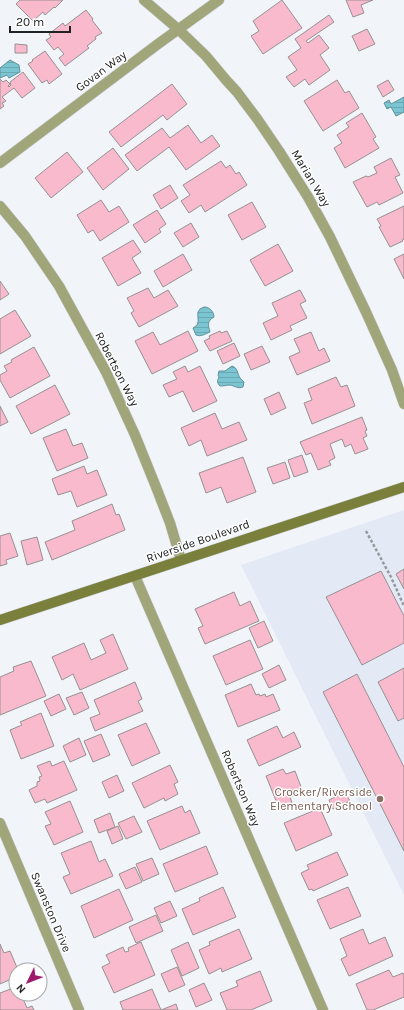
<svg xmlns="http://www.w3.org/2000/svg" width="404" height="1010" viewBox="0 0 404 1010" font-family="Karla,sans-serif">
	<defs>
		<pattern id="water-rules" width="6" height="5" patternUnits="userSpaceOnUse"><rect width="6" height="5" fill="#7bc4d1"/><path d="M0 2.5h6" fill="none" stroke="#6aa8b3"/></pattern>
	</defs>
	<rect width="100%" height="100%" fill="#f1f4f9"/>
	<polygon fill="#e3eaf6" points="404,510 404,895 241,565"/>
	<g fill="url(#water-rules)" stroke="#60939c">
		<polygon points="10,60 19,65 20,72 9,78 7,75 0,78 0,68"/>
		<polygon points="404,97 404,112 396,116 391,107 387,109 384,103 389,100 391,104"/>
		<path d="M204,307C210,307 214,312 214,317C207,321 208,325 210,332C205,334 201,337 196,335L193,328C201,324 197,319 198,312L200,309Z"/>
		<path d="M232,366C238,368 237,373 240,378C241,379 243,381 244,382L243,387C238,389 235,386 230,385C227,385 224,386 220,386C217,383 217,381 219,377L218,375L219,371H225Z"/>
	</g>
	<g fill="#f8bacc" stroke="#969192">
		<polygon points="20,0 63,0 55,8 54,7 45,15 43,12 33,21 16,4"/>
		<polygon points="282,0 302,28 263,54 251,36 259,31 253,21"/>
		<polygon points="346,0 373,0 361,5 364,13 353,17"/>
		<polygon points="86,10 93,19 92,20 102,33 95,37 96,39 87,46 89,48 65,66 59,58 64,54 58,47 54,50 46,40 51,37 49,34 63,23 65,26"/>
		<polygon points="329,15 334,22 306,41 308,43 319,35 329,48 320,55 330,70 309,85 305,79 294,87 286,77 297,70 288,57 301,48 295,39"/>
		<polygon points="367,29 375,44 359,51 352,36"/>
		<polygon points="15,44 27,45 27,53 15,53"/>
		<polygon points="45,51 62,74 49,84 47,80 42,83 28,64 33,61 32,60"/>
		<polygon points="23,72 35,88 22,98 14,88 2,97 6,101 2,103 4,106 0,109 0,79 3,82 6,80 10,84 8,86 9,87 11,85 10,82"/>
		<polygon points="337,80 345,93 349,91 359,108 323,131 304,101"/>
		<polygon points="388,80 394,90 383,97 377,86"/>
		<polygon points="172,84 187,104 167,120 163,115 121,147 109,132"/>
		<polygon points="362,113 376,137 373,139 379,148 345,168 334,148 342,143 337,135 349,127 346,123"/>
		<polygon points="188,125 201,143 212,135 220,146 186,170 169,147 137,171 125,155 162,128 170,138"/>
		<polygon points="113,148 129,169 103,190 87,168"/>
		<polygon points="67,152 83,172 51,198 35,178"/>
		<polygon points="391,158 400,175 395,177 403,193 379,205 377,202 367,207 353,182 366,176 368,177 377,173 374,167"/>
		<polygon points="221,161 226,168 230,165 236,174 239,172 247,185 205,212 201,205 189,213 181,201 190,195 183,185"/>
		<polygon points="170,185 178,198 161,209 153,195"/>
		<polygon points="101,200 109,212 119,206 129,222 100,241 93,230 88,233 77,215"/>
		<polygon points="252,202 266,227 242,240 228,215"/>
		<polygon points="404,206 404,239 402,240 403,241 390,247 379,227 381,226 377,219"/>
		<polygon points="157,210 166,224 159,229 161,232 145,243 133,225"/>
		<polygon points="191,223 199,237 183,247 174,233"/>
		<polygon points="133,240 141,252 132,258 141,273 118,286 102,258"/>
		<polygon points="278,244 293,271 265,286 250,260"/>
		<polygon points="183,254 192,270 163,287 154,271"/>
		<polygon points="404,254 404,279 394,259"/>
		<polygon points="0,281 9,294 0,300"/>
		<polygon points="148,288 154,298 168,290 178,306 139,327 131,313 134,311 127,298"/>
		<polygon points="300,290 306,301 300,304 307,318 290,326 292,330 271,340 263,323 278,316 272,303"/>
		<polygon points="15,310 31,336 0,354 0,319"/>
		<polygon points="188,331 198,351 152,374 135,341 153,332 160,345"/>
		<polygon points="220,331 221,333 227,331 232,341 210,351 204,341 210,338 209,336"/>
		<polygon points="311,332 319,351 324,348 330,361 297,375 289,357 300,352 294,339"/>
		<polygon points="234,343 240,356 223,364 217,351"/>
		<polygon points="262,346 270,362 251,370 244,354"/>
		<polygon points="34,347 50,376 10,398 0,380 0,375 7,371 4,366 12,362 11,360"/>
		<polygon points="185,366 188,372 200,366 217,401 193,412 183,391 169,397 163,385 177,379 173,372"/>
		<polygon points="336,377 341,387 347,385 355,406 312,424 304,403 312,400 308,389"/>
		<polygon points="55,385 70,414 31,434 16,406"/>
		<polygon points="279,392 286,408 271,415 264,399"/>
		<polygon points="0,406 8,422 0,426"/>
		<polygon points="215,413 222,429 239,422 247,440 207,456 201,440 189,446 181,428"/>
		<polygon points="362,417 367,430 365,431 367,436 363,438 368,449 355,454 351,444 345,447 342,439 330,444 335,458 329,461 331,465 318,470 311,453 306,455 300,442"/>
		<polygon points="66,429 73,446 82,443 88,458 57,471 43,438"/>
		<polygon points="302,455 308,472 294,477 288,460"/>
		<polygon points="243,457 256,492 227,503 221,487 206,493 199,473"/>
		<polygon points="285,462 290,478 273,484 267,468"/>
		<polygon points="84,466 87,474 97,470 107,495 77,507 71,491 58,495 52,479"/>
		<polygon points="112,504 116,515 119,514 125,530 52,560 45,542 75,530 72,521"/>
		<polygon points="10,533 18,556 6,560 7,564 0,566 0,536"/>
		<polygon points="37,537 43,560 27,565 21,541"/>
		<polygon points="404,569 404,589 396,574"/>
		<polygon points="381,571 404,616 404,643 362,665 326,597"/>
		<polygon points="234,592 240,606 250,601 259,621 205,644 198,628 203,626 195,609"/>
		<polygon points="264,621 273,641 258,648 249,628"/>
		<polygon points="113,634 128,669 80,690 73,674 62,680 52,657 84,643 91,660 106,653 100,640"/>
		<polygon points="250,640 263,669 226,685 213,656"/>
		<polygon points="31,661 46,696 0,715 0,677 14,671 13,667"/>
		<polygon points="279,665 286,680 269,688 262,674"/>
		<polygon points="404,668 404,718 398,721 378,682"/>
		<polygon points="357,674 404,767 404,851 323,692"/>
		<polygon points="135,682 142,699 138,701 143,711 95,731 90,718 100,714 94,700"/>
		<polygon points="251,684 256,695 259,694 260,696 265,694 266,697 273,694 280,710 238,727 225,695"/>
		<polygon points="82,692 89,708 74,715 66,698"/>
		<polygon points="59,694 66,709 51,716 44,701"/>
		<polygon points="41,713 54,746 21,759 10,730 22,725 20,722"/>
		<polygon points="146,723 160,753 132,766 118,735"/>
		<polygon points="277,726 283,738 294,732 301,747 259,766 247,740"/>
		<polygon points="101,734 110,755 93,762 84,741"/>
		<polygon points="79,738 86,755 70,762 63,746"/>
		<polygon points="50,761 52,766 64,761 77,790 47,803 45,799 35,803 29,790 37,786 37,782 40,781 39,777 42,776 37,766"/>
		<polygon points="170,765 178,782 174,784 178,794 165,801 164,798 144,808 132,783"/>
		<polygon points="283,769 286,774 295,771 303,792 290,797 292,803 279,808 266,776"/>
		<polygon points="117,775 124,791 109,798 102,782"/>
		<polygon points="345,792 350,801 333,809 329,800"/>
		<polygon points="70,801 83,832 54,845 45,826 51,824 45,812"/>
		<polygon points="182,806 185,813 190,810 200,833 160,850 147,821"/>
		<polygon points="320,808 332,835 296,851 284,823"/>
		<polygon points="110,813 115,827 99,833 94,820"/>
		<polygon points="134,816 142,832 126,839 118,823"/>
		<polygon points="118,826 123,839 112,844 107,831"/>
		<polygon points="91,841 99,862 105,859 113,876 71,894 63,877 70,874 61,853"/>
		<polygon points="206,846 218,874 175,892 163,864"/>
		<polygon points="337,852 348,875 313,891 312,889 309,890 301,873 309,869 307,865"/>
		<polygon points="152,858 159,874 143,881 136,864"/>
		<polygon points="135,867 142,882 126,889 119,874"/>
		<polygon points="223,887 236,917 193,935 182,909 200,901 199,898"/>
		<polygon points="348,887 361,916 330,929 317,900"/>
		<polygon points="119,889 133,920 94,938 81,906"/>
		<polygon points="170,901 177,916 161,923 154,908"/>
		<polygon points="156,915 163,931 136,943 129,927"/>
		<polygon points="239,929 252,959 222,972 221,968 209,974 199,950 210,945 209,942"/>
		<polygon points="363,929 369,944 385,937 393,956 349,976 341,959 347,956 340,939"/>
		<polygon points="141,942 155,975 114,993 102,967 110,963 106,955 123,947 125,952 129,951 128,948"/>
		<polygon points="188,942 199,968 182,976 171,950"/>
		<polygon points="0,944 4,953 10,951 18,970 16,970 16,977 0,984"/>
		<polygon points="177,967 185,985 169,992 161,974"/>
		<polygon points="389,970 393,977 403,973 404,975 404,997 373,1010 367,1010 356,984"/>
		<polygon points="260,971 272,1001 251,1010 227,1010 220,993 238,986 236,981"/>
		<polygon points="204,983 212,1000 196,1007 189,990"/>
		<polygon points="16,987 16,994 21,994 27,1008 32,1006 34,1010 0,1010 0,993"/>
		<polygon points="152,989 161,1010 176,1004 178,1010 123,1010 120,1002"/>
	</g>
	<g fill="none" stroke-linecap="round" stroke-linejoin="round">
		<g stroke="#cbced2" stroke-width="11">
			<g id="street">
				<polyline points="144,0 178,29 206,56 226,80 237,92 258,120 279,151 308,197 330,237 366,312 392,370 404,404"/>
				<polyline points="0,163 158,44 219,0"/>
				<polyline points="0,206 25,236 59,286 106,372 135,435 156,487 170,523 181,560"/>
				<polyline points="135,576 323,1010"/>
				<polyline points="0,823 79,1010"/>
			</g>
		</g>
		<g stroke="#cbced2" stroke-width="11">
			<polyline id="secondary" points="0,620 404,487"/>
		</g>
		<polyline stroke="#97999d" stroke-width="2.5" stroke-dasharray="3 2" stroke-linecap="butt" points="366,531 391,577 404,606"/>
		<use href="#street" stroke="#a1a57a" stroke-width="10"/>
		<use href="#secondary" stroke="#7a7f3b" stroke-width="10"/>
	</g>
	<circle fill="#8d6e63" stroke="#fff" stroke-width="1.5" cx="380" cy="799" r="4"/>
	<g text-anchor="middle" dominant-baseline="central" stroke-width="3" stroke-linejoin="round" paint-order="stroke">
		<g font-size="12" fill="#202122" stroke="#fff">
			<text transform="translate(101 71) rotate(-37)">Govan Way</text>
			<text transform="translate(311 178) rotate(59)">Marian Way</text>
			<text transform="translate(117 369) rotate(63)">Robertson Way</text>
			<text transform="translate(198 541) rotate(-19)">Riverside Boulevard</text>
			<text transform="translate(241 788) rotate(67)">Robertson Way</text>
			<text transform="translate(51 912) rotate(67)">Swanston Drive</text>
		</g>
		<g font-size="12" fill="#785e54" stroke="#fff" text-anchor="end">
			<text x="372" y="792">Crocker/Riverside<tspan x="372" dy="14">Elementary School</tspan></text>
		</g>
	</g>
	<g transform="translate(28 982) rotate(227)"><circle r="19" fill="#ffffff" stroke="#a6a6a7"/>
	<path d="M0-3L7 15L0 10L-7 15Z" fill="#9e1a6b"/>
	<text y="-6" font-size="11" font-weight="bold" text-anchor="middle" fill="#202122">N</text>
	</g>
	<path d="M10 26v6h60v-6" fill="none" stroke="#202122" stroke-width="2"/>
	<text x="16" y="26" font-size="12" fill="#202122" stroke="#ffffff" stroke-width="3" paint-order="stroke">20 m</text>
</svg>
